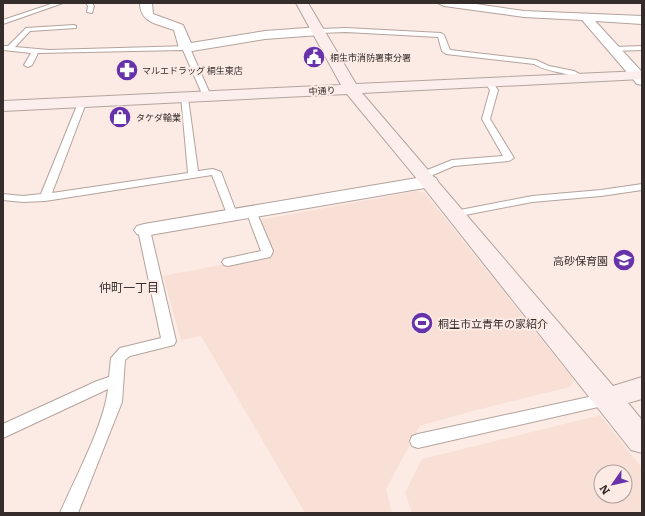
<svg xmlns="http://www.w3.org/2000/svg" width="645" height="516" viewBox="0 0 645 516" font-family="Literata,'Noto Sans JP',serif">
	<rect width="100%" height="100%" fill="#fcebe5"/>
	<g fill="#f9e0d6" fill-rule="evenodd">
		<polygon points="417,191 425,193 574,380 570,387 469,412 420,426 386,489 392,513 305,513 201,336 181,340 163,276 267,256 259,220"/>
		<path d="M600,415L642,468V513H412L405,493L422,459ZM601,472H625V496H601Z"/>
	</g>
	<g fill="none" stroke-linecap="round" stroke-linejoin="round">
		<g stroke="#b3a39d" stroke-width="2">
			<g id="lane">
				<polygon points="54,3 63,3 3,24 3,20"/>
				<polygon points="86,3 92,3 94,6 92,13 87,12 88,6"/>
				<polygon points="74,25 76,26 76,28 30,31 15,47 49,50 189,46 211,96 207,98 203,96 183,50 38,53 32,65 28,67 24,65 31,53 3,50 3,46 8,46 26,28"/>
				<path d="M346,28L441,33L444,35L450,50L536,60L549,66L574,71L587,78L580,80C566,71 548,73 534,64L446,54L442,51L438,37L346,32L320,33L317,31L320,29Z"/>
				<polygon points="642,46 642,50 614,51 610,49 614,47"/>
				<polygon points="486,81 492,81 498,90 490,119 514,158 509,161 454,166 428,177 420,177 419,175 420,173 452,160 503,156 482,119 490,90 485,83"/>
				<polygon points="181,96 184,96 188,98 198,171 213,169 221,172 237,214 236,216 228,216 227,214 212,175 45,201 23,202 3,200 3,194 23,196 41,194 78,103 82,100 86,103 52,193 188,173"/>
				<polygon points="642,184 642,190 601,196 532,202 455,217 450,214 455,211 532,196 601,190"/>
				<polygon points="251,208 256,211 273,251 272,254 270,257 228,266 224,265 222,262 224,259 261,251 246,211"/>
				<path d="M144,227L150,230L176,341L174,345L130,356L125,360L122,402L78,513H60C75,478 104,425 108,389L3,438V424L97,381L109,377L111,358L120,348L161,338L138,230Z"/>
				<polygon points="607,393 612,395 615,399 612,403 607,405 418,448 412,446 410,441 412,436 418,434"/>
			</g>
		</g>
		<g stroke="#b3a39d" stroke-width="2">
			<g id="street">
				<path d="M140,3H152L153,14L183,25L191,43L265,31L320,27L326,31L320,35L265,39L186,52L179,48L174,30C158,24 140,23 140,3Z"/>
				<polygon points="438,3 469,3 524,11 642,16 642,24 595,21 642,72 642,85 637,84 582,20 524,17 444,6"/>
				<polygon points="429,176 436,178 438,182 436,186 144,236 137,234 134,230 137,226 144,224"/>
			</g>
		</g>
		<g stroke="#b3a39d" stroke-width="2">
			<polygon id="secondary" points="296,3 308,3 356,84 642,71 642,79 362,93 613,386 642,377 642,399 628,403 642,420 642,453 631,450 417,179 347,94 3,111 3,101 341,85"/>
		</g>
		<use href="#lane" fill="#fff" fill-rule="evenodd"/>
		<use href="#street" fill="#fff" fill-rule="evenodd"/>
		<use href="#secondary" fill="#fbeeed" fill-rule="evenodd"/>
	</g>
	<defs>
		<g id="civic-disc" transform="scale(1.15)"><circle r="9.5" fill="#6833aa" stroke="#fcebe5"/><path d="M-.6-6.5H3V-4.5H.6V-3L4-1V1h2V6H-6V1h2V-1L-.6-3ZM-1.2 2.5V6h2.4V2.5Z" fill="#fff"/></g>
		<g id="pharmacy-disc" transform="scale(1.15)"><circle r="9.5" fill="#6833aa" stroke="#fcebe5"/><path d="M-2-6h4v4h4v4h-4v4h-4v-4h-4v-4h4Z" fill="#fff"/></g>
		<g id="shop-disc" transform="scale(1.15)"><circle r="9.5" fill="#6833aa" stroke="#fcebe5"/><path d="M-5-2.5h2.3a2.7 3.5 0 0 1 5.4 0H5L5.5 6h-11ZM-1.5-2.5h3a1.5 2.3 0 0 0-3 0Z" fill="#fff"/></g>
		<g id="school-disc" transform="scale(1.15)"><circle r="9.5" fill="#6833aa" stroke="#fcebe5"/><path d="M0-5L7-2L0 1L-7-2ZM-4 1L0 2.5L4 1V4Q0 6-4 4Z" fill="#fff"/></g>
		<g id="stadium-disc" transform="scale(1.15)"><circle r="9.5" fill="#6833aa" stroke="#fcebe5"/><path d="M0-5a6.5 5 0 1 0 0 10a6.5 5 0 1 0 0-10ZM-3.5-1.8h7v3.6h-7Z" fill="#fff"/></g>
	</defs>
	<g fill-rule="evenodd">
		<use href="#civic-disc" x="314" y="57"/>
		<use href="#pharmacy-disc" x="127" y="70"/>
		<use href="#shop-disc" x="120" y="117"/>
		<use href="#school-disc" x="624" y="260"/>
		<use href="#stadium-disc" x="422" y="323"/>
	</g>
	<g text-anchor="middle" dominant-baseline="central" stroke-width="4" stroke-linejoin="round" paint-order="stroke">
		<g font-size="9" fill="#342d2b" stroke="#fcebe5" text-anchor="start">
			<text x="330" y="57">桐生市消防署東分署</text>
			<text x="142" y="70">マルエドラッグ 桐生東店</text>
			<text x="136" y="117">タケダ輪業</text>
		</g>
		<g font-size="9" fill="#342d2b" stroke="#fcebe5">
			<text transform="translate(322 90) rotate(-3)">中通り</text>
		</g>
		<g font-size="11" fill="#342d2b" stroke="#fcebe5" text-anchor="end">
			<text x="608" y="260">高砂保育園</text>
			<text x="438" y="323" text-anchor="start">桐生市立青年の家紹介</text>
		</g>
		<g font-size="12" fill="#342d2b" stroke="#fcebe5">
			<text x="129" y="287">仲町一丁目</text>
		</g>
	</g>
	<rect width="645" height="516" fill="none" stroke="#342d2b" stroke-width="8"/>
	<g transform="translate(613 484) rotate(236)"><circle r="19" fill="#fcebe5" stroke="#ac9f9b"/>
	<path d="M0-3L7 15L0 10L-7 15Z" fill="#6833aa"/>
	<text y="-6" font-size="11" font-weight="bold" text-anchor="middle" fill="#342d2b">N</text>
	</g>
</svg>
